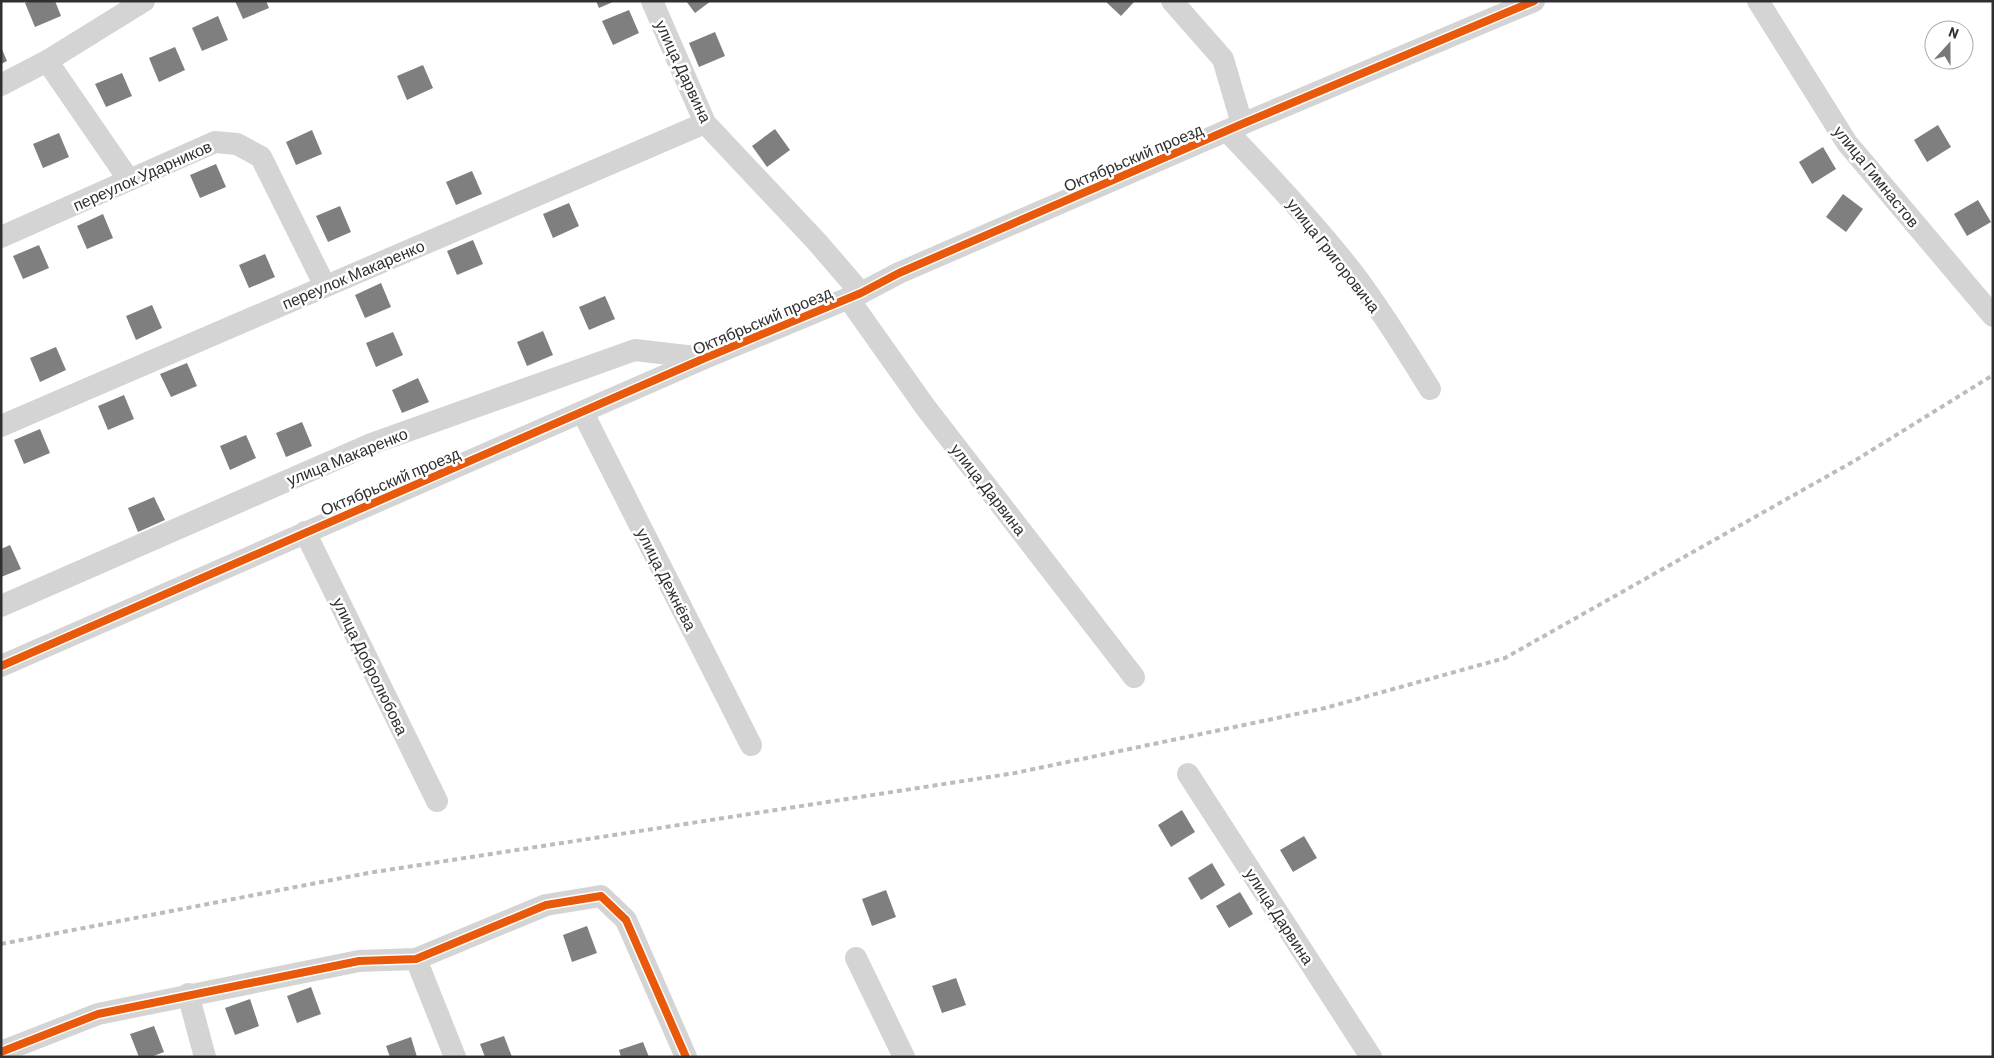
<svg xmlns="http://www.w3.org/2000/svg" width="1994" height="1058" viewBox="0 0 1994 1058" font-family="Barlow,sans-serif">
	<rect width="100%" height="100%" fill="#fff"/>
	<g fill="#7f7f7f">
		<polygon points="30,1 55,1 61,16 35,27 25,3"/>
		<polygon points="235,1 266,1 269,8 243,19"/>
		<polygon points="596,1 615,1 599,8"/>
		<polygon points="686,1 711,1 695,13"/>
		<polygon points="1105,1 1135,1 1121,16"/>
		<polygon points="629,10 639,33 613,45 602,21"/>
		<polygon points="218,16 228,40 202,51 192,28"/>
		<polygon points="715,32 725,56 699,67 689,43"/>
		<polygon points="1,47 7,61 1,64"/>
		<polygon points="175,47 185,70 159,82 149,58"/>
		<polygon points="423,65 433,88 407,100 397,76"/>
		<polygon points="122,73 132,96 106,107 95,84"/>
		<polygon points="1938,125 1951,147 1927,162 1914,140"/>
		<polygon points="775,129 790,150 767,167 752,146"/>
		<polygon points="312,130 322,154 296,165 286,142"/>
		<polygon points="59,133 69,157 43,168 33,144"/>
		<polygon points="1823,147 1836,169 1812,184 1799,162"/>
		<polygon points="216,164 226,187 200,198 190,175"/>
		<polygon points="472,171 482,194 456,205 446,182"/>
		<polygon points="1843,194 1863,209 1846,232 1826,217"/>
		<polygon points="1978,200 1991,222 1967,236 1954,214"/>
		<polygon points="569,203 579,226 553,238 543,214"/>
		<polygon points="340,206 351,232 328,242 316,216"/>
		<polygon points="103,214 113,238 87,249 77,226"/>
		<polygon points="473,240 483,264 457,275 447,251"/>
		<polygon points="39,245 49,268 23,279 13,256"/>
		<polygon points="265,254 275,277 249,288 239,265"/>
		<polygon points="381,283 391,307 365,318 355,295"/>
		<polygon points="605,296 615,319 589,330 579,307"/>
		<polygon points="152,305 162,328 136,340 126,316"/>
		<polygon points="543,331 553,355 527,366 517,342"/>
		<polygon points="393,332 403,355 376,367 366,343"/>
		<polygon points="56,347 66,370 40,382 30,358"/>
		<polygon points="187,363 197,386 171,397 160,374"/>
		<polygon points="418,378 429,402 402,413 392,390"/>
		<polygon points="124,395 134,419 108,430 98,406"/>
		<polygon points="302,422 312,446 286,457 276,433"/>
		<polygon points="40,429 50,453 24,464 14,440"/>
		<polygon points="246,435 256,458 230,470 220,446"/>
		<polygon points="154,497 165,520 138,532 128,508"/>
		<polygon points="10,545 21,569 1,577 1,549"/>
		<polygon points="1182,810 1195,832 1171,847 1158,825"/>
		<polygon points="1304,836 1317,858 1293,872 1280,850"/>
		<polygon points="1212,863 1225,885 1201,900 1188,878"/>
		<polygon points="886,890 896,917 872,926 862,899"/>
		<polygon points="1240,892 1253,914 1229,928 1216,906"/>
		<polygon points="587,926 597,953 572,962 563,935"/>
		<polygon points="956,978 966,1005 942,1013 932,986"/>
		<polygon points="311,987 321,1014 297,1023 287,996"/>
		<polygon points="250,999 259,1026 235,1035 225,1008"/>
		<polygon points="154,1026 164,1052 151,1057 139,1057 130,1034"/>
		<polygon points="504,1036 512,1057 485,1057 480,1044"/>
		<polygon points="411,1037 417,1057 390,1057 386,1046"/>
		<polygon points="643,1042 649,1057 621,1057 619,1050"/>
	</g>
	<g fill="none" stroke-linecap="round" stroke-linejoin="round">
		<g stroke="#d4d4d4" stroke-width="22">
			<polyline points="652,1 705,123 817,242 861,293"/>
			<polyline points="1172,1 1223,59 1242,124"/>
			<polyline points="1758,1 1847,143 1993,316"/>
			<polyline points="47,61 129,180"/>
			<polyline points="1,85 47,61 144,1"/>
			<path d="M1227,131C1271,177 1315,224 1354,274C1381,310 1406,350 1430,389"/>
			<polyline points="1,237 215,142 237,144 261,157 325,286"/>
			<polyline points="848,298 926,408 1134,677"/>
			<polyline points="583,413 751,745"/>
			<polyline points="1,426 705,123"/>
			<polyline points="305,532 437,801"/>
			<polyline points="1,606 371,444 635,350 704,358"/>
			<polyline points="1,666 705,358 861,293 899,273 1242,124 1534,1"/>
			<polyline points="1188,774 1371,1057"/>
			<polyline points="856,958 904,1057"/>
			<polyline points="416,959 455,1057"/>
			<polyline points="188,994 205,1057"/>
			<polyline points="1,1052 98,1014 359,961 416,959 546,905 601,896 626,920 686,1057"/>
		</g>
		<polyline stroke="#bcbcbc" stroke-width="4" stroke-dasharray="5 4" stroke-linecap="butt" points="1,944 368,873 1015,773 1325,708 1505,658 1856,460 1993,375"/>
		<g stroke="#fff" stroke-width="11">
			<g id="cycleway">
				<polyline points="1,666 705,358 861,293 899,273 1242,124 1534,1"/>
				<polyline points="1,1052 98,1014 359,961 416,959 546,905 601,896 626,920 686,1057"/>
			</g>
		</g>
		<use href="#cycleway" stroke="#e8590c" stroke-width="8"/>
	</g>
	<g text-anchor="middle" dominant-baseline="central" stroke-width="5" stroke-linejoin="round" paint-order="stroke">
		<g font-size="16" fill="#303030" stroke="#fff">
			<text transform="translate(684 71) rotate(65)">улица Дарвина</text>
			<text transform="translate(1133 157) rotate(-23)">Октябрьский проезд</text>
			<text transform="translate(142 175) rotate(-24)">переулок Ударников</text>
			<text transform="translate(1877 176) rotate(51)">улица Гимнастов</text>
			<text transform="translate(1334 255) rotate(52)">улица Григоровича</text>
			<text transform="translate(353 274) rotate(-23)">переулок Макаренко</text>
			<text transform="translate(762 320) rotate(-23)">Октябрьский проезд</text>
			<text transform="translate(347 456) rotate(-22)">улица Макаренко</text>
			<text transform="translate(390 481) rotate(-23)">Октябрьский проезд</text>
			<text transform="translate(989 489) rotate(52)">улица Дарвина</text>
			<text transform="translate(667 579) rotate(63)">улица Дежнёва</text>
			<text transform="translate(371 666) rotate(64)">улица Добролюбова</text>
			<text transform="translate(1280 916) rotate(57)">улица Дарвина</text>
		</g>
	</g>
	<rect width="1994" height="1058" fill="none" stroke="#303030" stroke-width="5"/>
	<g transform="translate(1949 45) rotate(21)"><circle r="24" fill="#ffffff" stroke="#acacac"/>
	<path d="M0-4L9 19L0 12L-9 19Z" fill="#787878"/>
	<text y="-8" font-size="14" font-weight="bold" text-anchor="middle" fill="#303030">N</text>
	</g>
</svg>
